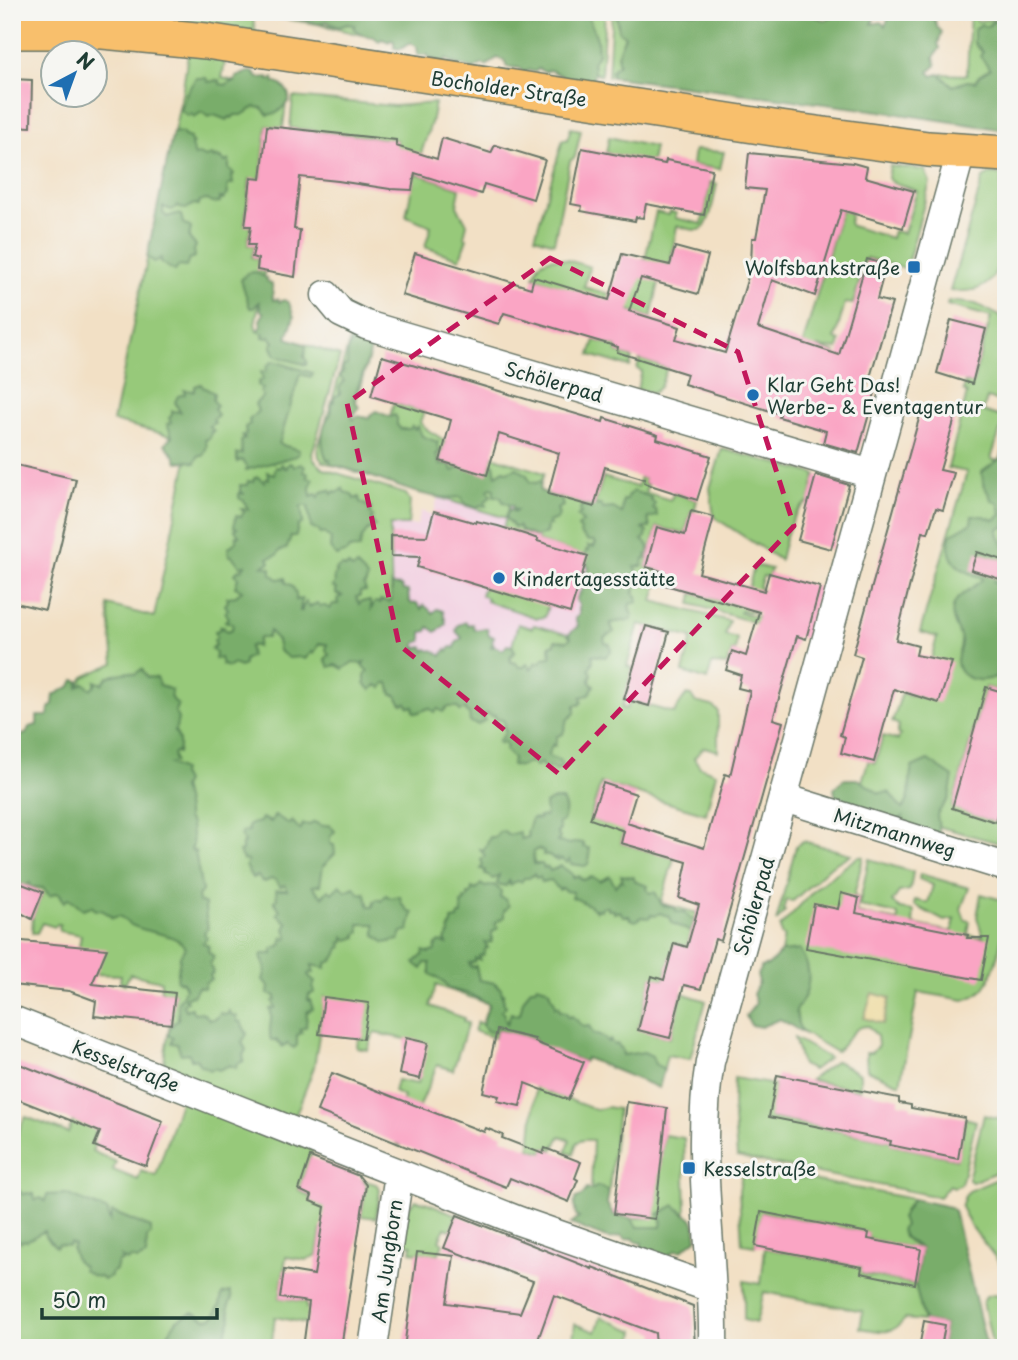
<svg xmlns="http://www.w3.org/2000/svg" width="1018" height="1360" viewBox="0 0 1018 1360" font-family="'Playpen Sans',sans-serif">
	<rect width="100%" height="100%" fill="#f6f6f2"/>
	<filter id="ink" filterUnits="userSpaceOnUse"><feTurbulence type="fractalNoise" baseFrequency=".0143" numOctaves="2"/><feDisplacementMap in="SourceGraphic" scale="14" xChannelSelector="R" yChannelSelector="G"/><feConvolveMatrix kernelMatrix="1 2 1 2 8 2 1 2 1" color-interpolation-filters="sRGB"/></filter>
	<filter id="wash" filterUnits="userSpaceOnUse"><feTurbulence type="fractalNoise" baseFrequency=".00686" numOctaves="4" result="noise"/><feDisplacementMap in="SourceGraphic" scale="28" xChannelSelector="R" yChannelSelector="G"/><feGaussianBlur stdDeviation="1.57" result="paint"/><feColorMatrix in="noise" values="0 0 0 0 0 0 0 0 0 0 0 0 0 0 0 0 0 1.4 0 .05"/><feComposite in="paint" operator="in"/></filter>
	<g filter="url(#wash)">
		<rect width="100%" height="100%" fill="#f2e0c5"/>
		<polygon fill="#f2cfe1" points="516,485 628,517 564,706 393,671 390,525 417,525 421,511 433,515 438,497 506,518"/>
		<g fill="#97c97a" stroke="#5b8357" stroke-width="2">
			<polygon points="136,12 284,12 286,16 339,27 347,24 356,25 359,31 366,36 317,24 252,14 259,50 228,45 222,78 287,95 283,128 267,126 261,179 250,179 245,225 251,226 248,245 255,245 252,257 258,259 258,270 265,272 255,324 257,331 287,338 340,356 312,454 314,460 324,469 406,494 410,501 408,525 390,525 393,649 564,706 628,517 594,507 603,477 637,487 640,477 645,479 644,483 648,485 645,492 670,500 674,493 697,500 694,512 691,512 685,534 657,527 646,567 661,571 653,601 729,621 725,635 737,638 735,652 732,651 727,665 712,664 707,680 683,672 692,638 639,624 627,666 633,668 622,708 626,709 631,701 674,713 686,695 692,696 695,702 712,706 718,711 718,751 704,747 694,758 700,767 716,773 706,814 601,783 590,818 605,824 626,823 621,843 674,858 661,903 697,913 687,947 675,943 664,980 652,977 638,1029 670,1038 682,993 706,1001 690,1059 667,1055 659,1088 586,1058 584,1062 561,1053 546,1091 596,1110 607,1107 618,1109 609,1191 598,1186 591,1191 593,1140 583,1140 577,1142 573,1154 566,1152 570,1140 560,1136 553,1150 546,1148 544,1152 530,1149 538,1063 531,1059 535,1039 498,1030 495,1038 474,1031 477,1022 482,1024 489,1004 436,985 430,1006 464,1018 463,1022 468,1023 453,1070 437,1065 407,1137 400,1146 397,1144 404,1125 396,1121 404,1097 394,1092 397,1080 418,1084 427,1043 374,1033 368,1050 357,1048 358,1039 363,1039 325,997 314,1067 290,1130 316,1140 299,1190 323,1206 329,1202 335,1232 321,1230 317,1255 306,1260 286,1257 280,1298 306,1302 306,1308 313,1309 310,1324 275,1317 271,1348 12,1348 12,1146 24,1119 26,1117 68,1133 75,1116 98,1117 92,1144 95,1144 92,1151 116,1162 113,1170 138,1180 141,1171 156,1176 184,1089 163,1079 165,1053 175,994 161,991 161,981 130,974 125,984 120,982 121,975 92,974 75,969 81,935 59,931 60,924 57,924 55,927 42,923 37,933 32,933 33,916 42,893 22,884 13,908 13,913 18,915 12,934 12,886 20,888 22,884 12,881 12,760 55,722 84,677 114,663 108,605 154,617 191,441 113,421 182,94 190,40 143,34"/>
			<polygon points="591,12 605,12 601,75 594,73 593,62 598,54 597,39 589,18"/>
			<polygon points="612,12 616,12 617,24 625,36 617,55 619,64 611,71 613,77 608,76"/>
			<polygon points="970,12 976,12 976,21 995,19 986,27 977,27 974,30 974,43 983,53 990,69 979,76 975,82 967,81 953,86 939,74 967,75"/>
			<polygon points="293,97 394,106 435,103 431,123 415,172 393,170 396,140 290,128"/>
			<polygon points="571,128 581,130 575,157 570,161 554,243 535,237 563,139 567,140"/>
			<polygon points="609,137 654,147 651,162 606,153"/>
			<polygon points="694,150 724,152 720,169 692,165"/>
			<polygon points="890,166 925,170 930,182 906,269 866,258 853,304 845,303 835,339 840,341 838,349 816,347 836,353 835,356 803,344 841,210 851,213 849,223 851,226 891,238 893,231 904,233 917,191 890,181 888,178"/>
			<polygon points="415,173 460,188 457,206 467,224 464,237 467,238 460,259 425,247 431,226 406,216"/>
			<path d="M990,174L1002,175L997,269C989,291 970,292 950,291L983,178Z"/>
			<path d="M710,182L717,184C714,195 711,228 699,230C693,231 683,227 677,226L670,265L663,264L651,318L534,277L539,264C555,252 572,262 590,267L584,287L631,300L642,259H645L656,212L669,215L670,212L676,213L675,218L702,224Z"/>
			<polygon points="948,301 976,304 1006,319 1006,332 1004,332 1001,340 1006,342 1006,351 1000,357 997,366 1003,377 1006,377 1006,403 987,398 983,411 1004,418 991,459 1006,463 1006,650 1002,665 1006,667 1002,692 986,687 952,807 995,822 1006,782 1006,843 999,843 855,804 872,749 875,751 872,762 875,763 883,736 898,740 900,735 897,734 899,725 893,722 892,723 902,693 921,697 937,637 920,632 967,472 948,468 967,393 963,391 965,382 972,384 991,317 947,305"/>
			<path d="M351,336L373,343L349,425L384,415L390,416L394,403L424,412L420,422C427,433 437,433 445,442L440,461L486,475L492,456L544,473L539,491L516,485L506,518C512,523 529,537 535,536C539,535 542,533 546,533L548,522L556,519L557,509L562,503L560,497L584,504L580,509L581,512L579,516L583,522C580,537 588,536 598,545H594L589,551L586,550L585,556L537,541L538,539L503,528L506,518L323,462L319,457L318,448Z"/>
			<polygon points="595,340 618,347 617,352 632,357 630,367 590,355"/>
			<polygon points="640,359 667,368 660,387 653,393 637,389 642,371 637,369"/>
			<path d="M722,449L816,474L809,502C791,511 784,541 780,560L714,517L710,488Z"/>
			<polygon points="758,566 771,569 768,577 763,576 759,588 762,590 756,612 741,611 740,613 761,617 760,624 691,604 693,593 743,607 754,567"/>
			<polygon points="485,582 549,600 545,617 537,618 486,601 487,598 481,595"/>
			<polygon points="518,624 532,628 534,625 569,635 571,639 567,641 556,640 555,644 550,646 551,657 539,663 536,662 532,669 519,667 510,660 515,651 512,646"/>
			<polygon points="803,841 851,854 831,866 793,901 786,900 783,910 785,911 776,922 796,846"/>
			<path d="M859,856L863,857L854,896L859,898L856,913L898,921V914L859,906L869,859L913,872L910,890L899,892L892,902L900,909L914,911L913,924L952,932L955,919L944,921L914,905L915,900L928,903L933,885L919,879L920,874L969,888L961,909L965,920L970,921L968,935L983,937L977,917L981,894L1006,901C1006,921 997,974 983,989C978,995 971,998 964,1000L918,992L900,1084L867,1070L866,1053H871L878,1046L877,1036L868,1026C852,1026 847,1043 836,1052L780,1019L781,952L784,936L781,935L780,927L817,887Z"/>
			<polygon points="794,1038 829,1058 813,1070 802,1065"/>
			<polygon points="836,1061 860,1074 860,1090 810,1080"/>
			<polygon points="734,1078 776,1085 770,1118 891,1141 891,1145 957,1159 965,1118 976,1121 962,1181 960,1185 954,1187 949,1185 939,1197 737,1157 733,1106"/>
			<polygon points="984,1115 1006,1120 1006,1168 972,1182 969,1180 969,1175"/>
			<path d="M664,1135L684,1138L686,1214L675,1206C666,1210 662,1218 661,1227H637L631,1218H654Z"/>
			<polygon points="743,1167 913,1199 904,1211 904,1237 917,1249 868,1239 868,1233 762,1212 755,1246 742,1244 739,1191"/>
			<polygon points="1006,1175 1006,1271 970,1225 961,1207 965,1195 969,1191"/>
			<polygon points="362,1180 376,1184 380,1189 376,1218 361,1216 366,1186"/>
			<polygon points="415,1200 428,1203 457,1215 451,1230 445,1228 439,1240 443,1243 438,1255 411,1252 412,1245 402,1243 408,1208"/>
			<path d="M765,1248L862,1267V1274L915,1284L924,1321L905,1319C891,1337 880,1331 860,1328L863,1311L764,1292L756,1323L744,1320V1281L761,1284Z"/>
			<polygon points="994,1294 1006,1296 1006,1348 993,1348 983,1302 986,1296"/>
			<polygon points="601,1317 635,1331 632,1348 572,1348 575,1324 596,1332"/>
		</g>
		<g fill="#79ad6a" stroke="#4c754f" stroke-width="2">
			<path d="M284,12H591L589,18L597,39L598,54L593,62L594,73L591,85L568,79L550,70L545,72L538,69L535,72L527,70L525,73L519,68L507,67L504,60L497,58L486,66L483,64L474,69L452,63L446,59L443,63L429,58L428,55H418L417,47L410,43L401,49L394,48V41L390,40L389,42L382,39L379,41L374,37C367,37 358,33 353,28L355,25L347,24L339,27L326,21L319,24L292,17L290,18Z"/>
			<polygon points="616,12 803,12 825,20 840,12 872,12 875,15 872,24 881,22 885,26 889,18 898,12 925,12 935,20 937,27 942,32 938,44 940,48 934,57 936,65 929,72 933,76 939,74 953,86 967,81 975,82 979,76 990,69 980,56 983,52 974,43 974,30 981,24 986,27 999,18 1006,21 1006,130 879,111 613,77 611,71 619,64 617,55 625,36 619,32"/>
			<path d="M248,72H253L258,78L268,77L269,80L273,78L274,82C283,85 290,91 289,101L277,113L268,115L262,108L255,107L242,115H235L232,118L230,117L227,120L214,115L208,117L202,112L194,117L191,113L188,116L180,110L187,92L196,78H206L208,82L219,80L220,84L227,85L230,82H235L236,77Z"/>
			<polygon points="173,132 183,133 184,136 190,138 191,143 193,143 191,146 195,156 198,154 206,157 212,155 214,158 216,156 220,159 221,157 225,162 229,160 229,169 234,174 232,176 233,184 229,184 227,188 228,194 223,199 220,198 220,202 211,203 208,200 200,201 198,205 194,204 186,209 180,208 178,205 172,210 163,207 163,213 167,217 176,214 181,215 183,223 191,228 189,238 196,246 194,250 195,257 189,259 186,267 179,266 175,271 161,263 161,258 155,262 147,257"/>
			<polygon points="255,272 267,278 267,281 272,284 273,300 278,299 279,302 284,300 289,303 294,317 287,338 306,345 304,357 307,361 306,365 276,356 271,345 274,342 270,337 267,338 263,337 264,334 257,331 261,326 260,320 264,313 261,311 259,302 254,308 250,308 241,280 247,273"/>
			<path d="M357,339L368,341L370,353L354,398L359,408L352,417L353,420L357,416L369,418L370,415L376,411L390,417L395,415L397,418V425L401,429H410L412,426L415,429L418,426L422,436L438,442L437,445L440,451L436,455L440,465L451,464V469L454,471L459,467L494,464L496,475L504,470L507,472L517,468L527,475L530,482L536,483L541,481L540,491L560,497L563,506L557,509L559,514L557,519L548,522L550,525H547L546,533L536,537L521,531L518,526L515,528L506,518L509,509L515,512L517,510L512,509L513,506L503,502L501,497L494,496V489L491,488L488,490L491,496L485,502L486,506L480,505L477,508L465,504L461,497C420,503 371,471 331,465L330,460H327C321,447 319,427 331,414V404L334,401V397L340,394L339,388L344,381L340,376L343,372V366L347,365L348,348L351,345L350,341L355,342Z"/>
			<polygon points="273,361 313,373 311,377 300,374 279,444 299,450 299,453 296,456 246,470 247,467 242,460 237,462 237,454 242,454 241,441 245,439 242,436 246,435 245,427 250,424 249,420 258,411 255,404 263,396 260,391 263,389 258,385 258,382 263,380 261,372 266,372 267,366"/>
			<polygon points="201,384 203,387 214,393 213,400 217,406 214,409 218,415 213,419 215,423 209,426 214,431 211,432 210,438 205,440 207,446 203,456 199,455 195,463 189,461 177,462 174,455 165,444 172,436 167,424 171,423 169,418 172,415 172,411 180,412 175,402 178,396 185,394 184,390 195,391 195,386"/>
			<path d="M1006,444V526L998,529L999,536L1006,550V585L994,582L1006,595V644L1001,648L996,677C982,683 958,681 957,661C957,654 962,647 961,640C959,629 950,620 953,608C956,593 975,590 983,578C960,571 945,562 950,535L971,523L972,516H984L994,520L1001,515L999,503L992,501L983,483L982,472L1001,458Z"/>
			<path d="M290,463L294,466L302,464L305,467L303,472L308,473L307,477L313,479L310,488L311,496L316,494L319,497L321,492L330,490L332,494L335,491L337,493L343,488L344,492L352,494L354,499L359,497L360,502L371,508L370,513L373,517L371,519L375,526C366,529 360,540 360,548L349,549L347,552L336,556L330,548L331,539L324,533L320,534L319,530L311,528L308,506H301L303,523L298,526L296,536H291L287,548L279,551L277,555L268,558L270,562L263,566L271,568V574L278,579L285,578L286,583C294,584 297,594 296,600L302,599L300,611H302V608L306,602L309,607L317,603L320,606H325L330,609L333,604H338L337,599L342,596L336,594V589L332,587L335,583L334,576L337,572L335,570L342,566L346,568L348,565L352,569L357,566C362,572 372,577 364,586L366,591L360,592V596L356,597L359,604L362,601H370L371,609L375,602L380,603V600L388,602L392,599V585L401,586L403,590L408,591L409,601L412,604L417,603L421,609L424,605L433,613L437,609L443,611L446,624L436,632L429,627L427,631L422,632V641L416,643V648L423,647L425,651L427,649L430,651L433,650L442,656L446,649L448,651L451,647L455,648L456,643L462,638L456,631L458,625L466,622L468,625L472,624L475,630L487,628L489,635L494,637L492,641L494,645H491V647H497L503,650L507,645L512,646L515,651L510,657L511,662L516,663L519,667H524L527,664L531,669L536,662L539,663L544,658L551,657L550,646L555,644V640L567,641L571,638L568,635L578,626L575,618L579,615V605L576,600C581,591 585,584 589,577L586,573L589,569L583,556L586,554V550H589L588,546L594,547L596,543L593,541H588L580,534L581,530L578,527L583,522L577,516L581,513L580,509L582,505H601L603,509L613,508L622,513L623,500H627V496L633,491L651,497V501L655,503L653,508L656,510L657,516L648,518L650,528H642L647,532L646,537L642,540L649,546V553L646,555L648,558L644,559L642,566L635,567L639,574L636,579L641,582L638,586H635V591L633,593L637,596L638,602L630,604L629,608L632,610L630,612L633,614L631,620L610,623L614,632L604,638L605,643L610,644L611,652L605,657L592,655L593,661L589,669L592,674L590,680L591,684L594,685L589,695L581,697L582,702L579,705H575V713L567,720L563,734L557,736L555,746L552,745L548,756L561,761L563,765L555,771L549,767L544,769L541,763L536,766L530,762L520,767L512,765L513,758L505,750L507,747L504,742L500,744L498,742L506,731L503,727L505,725L503,720L496,719L495,715L491,716L488,713L482,717L485,720L478,725L470,722L469,714L466,713L465,709L460,711L457,707H447L443,712L438,709L434,712L429,708L417,713L414,712L413,706L409,707L406,703L402,704L396,695H392L389,683H385L382,688L377,685L371,690L365,684V674L368,671L362,666L365,662L360,664L353,662L343,669L336,665L329,667L325,659L329,655L326,651L327,644H319L314,654L312,652L305,659L300,657L289,658L279,651L277,641L270,631L267,638H259L257,647L253,645L249,647L251,656L244,660V665L240,667L233,664L229,667L222,665L220,658L215,659L216,653L211,649L216,644L214,640L217,637L215,631L219,630L220,626H224L222,628L228,631L232,629L233,624L225,621L228,618L225,613L228,609L225,605L228,601L227,597L236,596L242,590L235,587L238,578L235,574L239,569L242,570L245,565L240,566L232,556H229L228,548L237,541L236,536H239L235,530L237,528L234,527L236,516L241,517L244,512L241,509H248L244,501L239,498V493L245,494L240,492V485H247L248,481L253,482L254,478L258,477L264,482L265,479H269L267,472L274,474L276,467L279,468L282,464L284,468H287L286,466Z"/>
			<path d="M142,669L147,677L157,678L159,685L172,690L170,697L178,705L175,711L178,719L175,732C180,738 180,745 178,753L175,752L173,754L175,762L170,764L182,770L181,775L185,782L182,788C184,792 188,814 187,819L191,824L193,846L191,848L193,852L195,851L202,891L198,896L199,902L205,904C205,914 206,919 208,928L204,933L207,938L203,943L209,946L208,951L214,957L210,964L213,973L210,975L211,979L205,983L204,988L198,987L193,996L191,995L185,998L187,1001L183,1005L186,1010L191,1008L194,1013L202,1012L210,1020L217,1018L220,1013L227,1015L229,1011L232,1015L237,1016V1021L241,1022L247,1034L242,1042L246,1050L243,1055L244,1061L237,1064L236,1068L230,1065L219,1070L214,1068L211,1070L200,1065L196,1059H191L189,1053L181,1054L177,1044L171,1043L173,1038L168,1035L170,1027L178,1019V1001L182,997L185,988L183,982L177,981L180,956L185,948C177,931 142,934 128,923C125,921 123,918 119,916L112,918C107,912 102,909 95,910L92,906L83,909L69,898L64,902L60,894L55,893L50,896L43,888L31,887L30,883L25,886L12,881V743L15,737L26,734L29,727L37,725V716H48L49,708L53,704L54,695L71,686L74,680L79,681L78,687L84,683L91,689L95,686V681L102,684C104,682 105,679 108,677C111,675 125,673 129,672L135,674Z"/>
			<path d="M928,760L953,777L949,798L937,814L940,839L900,830L903,817L895,823L837,808L834,788L844,779H858L879,793L889,792L902,809C914,796 907,783 912,767Z"/>
			<path d="M554,799L562,800C567,808 566,813 562,822L558,823L560,830L557,833L560,838L557,842L571,844L575,842L584,843L583,847L589,848L590,856L588,864L585,866L571,864L570,859L567,863L562,859L558,861L557,858L555,860L548,855H543L544,852L538,849L533,852L534,864H542L544,868L548,867L550,871L561,866L572,874L573,877L579,876L582,880L592,877L600,881L610,876L615,886L621,880L623,881L621,875L633,877L636,882L648,886L647,890L650,893L655,892L662,905L674,907L677,912H685L690,918L695,919L691,932L672,923L670,917L660,913L655,916L651,915L649,918L641,917L636,921L630,919L629,916H623L620,911L614,913V910H608V907H602L601,910L596,909V911C589,904 581,901 572,897L573,892L565,891L563,888L559,890L551,880L541,882L540,877L536,878L534,874L529,878H524L521,882L517,881L510,885L509,881L506,886L497,884L499,875L493,879L485,874V870L481,869L483,865L481,860L485,856L480,849L484,850L490,837H496L499,832L504,831L508,835L519,832L521,839L529,837L527,833L532,818L539,819V817L546,816L545,804Z"/>
			<path d="M275,815L289,824L292,821L300,830L303,824L310,825L314,822L322,826L329,825L335,831L330,837V844L334,845L335,854L323,866L320,885L312,886L322,897L328,890L332,893L340,885L346,891L354,887L360,894L365,893L369,907H373L374,901L378,899L381,901L386,895L391,898L400,896L401,902L409,912L413,913L409,930L402,932L399,940L385,943L375,935V924H359L360,932L356,935L357,937L348,940L344,937V942L341,943L342,947L339,948C337,954 334,963 326,963V968L312,965L314,973H309L308,975L315,982L313,987L315,992L309,995L308,1000H310L313,1009L307,1012L306,1027L300,1029L302,1033L297,1035V1045L294,1048L287,1044L283,1047L276,1040H271C267,1029 274,1021 270,1009L275,1008L273,1001L276,1000V996L268,994L269,986L263,980L266,969L261,956L262,954H273L272,949L281,945L283,937L287,939L288,936L285,929L288,923L277,914L280,910L274,901L277,899L276,890H287V887L284,885L280,887L276,880L271,879L265,882L261,881L258,876L252,878L246,866L248,861L243,860L239,852L242,851V844L244,843L241,836L242,832L249,831L248,827L251,824L260,822L262,818L271,822Z"/>
			<polygon points="481,884 485,887 494,885 501,891 500,897 505,899 509,906 504,911 504,917 495,923 498,928 492,932 492,942 485,943 488,948 486,948 484,955 479,956 480,960 475,959 475,962 469,963 471,967 476,966 479,980 495,983 501,989 502,994 504,994 502,997 504,1000 503,1002 506,1006 501,1011 505,1014 504,1016 507,1024 511,1013 515,1015 520,1014 523,1001 531,988 535,988 537,985 547,988 551,993 550,995 555,1002 555,1007 559,1006 560,1011 566,1012 568,1017 572,1016 584,1027 589,1026 593,1034 603,1037 608,1042 610,1040 614,1045 617,1044 622,1049 623,1055 644,1052 652,1056 655,1064 664,1069 659,1088 586,1058 584,1062 561,1053 532,1052 535,1039 498,1030 495,1033 487,1031 482,1025 489,1004 469,994 449,989 444,982 430,974 430,963 425,963 422,969 414,963 423,955 424,951 429,953 435,951 436,945 440,942 447,944 445,940 450,933 449,929 452,924 452,920 458,919 459,915 462,915 461,903 465,901 464,898 468,898 468,894 471,894 472,888 476,890"/>
			<path d="M800,950C813,970 811,991 796,1010L798,1024L803,1033L780,1019L761,1027L751,1025L746,1016L756,1003L753,994L759,982L757,975L761,967L769,965L781,952Z"/>
			<path d="M598,1186L609,1191L607,1204L614,1215L631,1218L637,1227H661L662,1219L658,1214L675,1205C688,1223 693,1205 697,1238L681,1251L676,1250L670,1254L669,1271L641,1249L642,1243L636,1242L633,1238L625,1240L621,1236L609,1239L571,1224L579,1218L576,1216L574,1204L576,1198L582,1196L587,1189L591,1190Z"/>
			<polygon points="20,1191 23,1195 26,1193 34,1194 35,1200 41,1198 45,1201 47,1195 66,1194 108,1211 108,1217 110,1221 112,1212 151,1228 151,1234 147,1238 146,1256 137,1260 131,1258 127,1261 121,1257 122,1261 118,1262 116,1270 111,1273 111,1276 103,1280 100,1277 93,1276 83,1270 83,1267 76,1261 72,1249 74,1245 70,1243 68,1246 59,1244 56,1247 45,1236 44,1231 26,1241 24,1240 21,1242 15,1237 17,1244 12,1248 12,1202 15,1203 15,1198 13,1194"/>
			<polygon points="913,1199 950,1207 954,1211 987,1348 941,1348 945,1325 924,1321 915,1284 921,1249 904,1237 901,1230 904,1225 901,1218"/>
			<polygon points="230,1292 232,1298 228,1307 231,1319 224,1338 229,1348 153,1348 166,1337 177,1320 193,1312 206,1319 213,1318 220,1305 222,1294"/>
		</g>
		<polygon fill="#eeda9e" stroke="#868c69" stroke-width="2" points="872,993 890,998 883,1024 864,1018"/>
		<g id="blocks">
			<g fill="#faa5c4">
				<polygon points="12,79 32,80 31,127 12,126"/>
				<polygon points="267,126 396,140 396,146 437,159 442,138 491,153 495,145 545,160 533,199 484,184 481,194 415,173 412,190 390,189 338,181 300,177 294,229 300,230 295,277 257,270 258,259 252,257 255,245 248,245 251,226 245,226 251,178 261,179"/>
				<polygon points="582,148 665,164 666,160 712,169 704,215 646,204 643,218 636,217 635,221 581,211 582,206 571,204"/>
				<polygon points="749,153 853,163 867,167 865,177 914,191 903,228 841,210 815,296 772,280 758,328 839,355 867,259 886,265 877,299 892,303 866,391 875,393 858,453 823,443 826,431 779,417 780,414 684,384 687,374 617,352 618,347 504,313 499,324 402,295 415,253 531,288 534,277 609,300 622,254 670,265 675,247 708,256 698,294 641,278 629,311 680,327 676,339 725,353 751,267 752,238 756,238 765,190 745,188"/>
				<polygon points="951,320 986,329 972,384 937,373"/>
				<polygon points="382,356 603,422 604,418 658,435 657,439 711,456 697,500 644,483 645,479 605,467 594,507 548,494 559,453 499,434 487,475 440,461 451,420 371,396"/>
				<polygon points="922,408 955,418 940,470 954,473 943,510 936,508 928,533 923,532 896,640 918,646 916,655 952,662 939,703 894,689 874,762 841,753 845,737 840,735 862,657 853,654"/>
				<polygon points="12,464 76,479 45,610 12,602"/>
				<polygon points="816,475 849,485 831,549 798,540"/>
				<polygon points="434,511 476,523 476,521 498,526 527,535 538,539 537,541 588,556 570,613 417,567 420,557 391,556 391,535 427,536"/>
				<polygon points="691,511 714,517 699,573 764,591 769,573 820,587 806,639 797,636 773,719 783,722 721,941 715,939 701,989 684,985 670,1038 638,1030 652,976 664,980 674,943 687,947 699,905 679,898 687,862 621,843 624,831 590,819 603,783 636,794 627,823 704,848 725,774 730,776 750,691 738,688 741,675 726,670 732,651 746,656 759,612 662,584 665,572 646,567 657,527 685,535"/>
				<polygon points="977,552 1006,561 1006,581 971,570"/>
				<polygon points="646,626 669,632 649,706 624,699"/>
				<polygon points="986,687 1006,693 1006,783 995,822 952,808"/>
				<polygon points="22,884 43,892 32,919 12,908"/>
				<polygon points="841,893 859,898 856,913 968,935 967,938 989,938 981,980 806,948 814,904 838,909"/>
				<polygon points="12,940 107,949 92,984 175,993 171,1024 94,1016 96,1001 69,991 12,985"/>
				<polygon points="324,997 369,1003 363,1039 319,1034"/>
				<polygon points="497,1030 535,1039 535,1042 584,1062 568,1100 525,1083 520,1106 497,1101 499,1096 483,1092"/>
				<polygon points="406,1038 428,1043 420,1079 399,1074"/>
				<polygon points="12,1061 163,1121 146,1166 94,1146 100,1132 12,1097"/>
				<polygon points="332,1073 484,1132 486,1128 503,1135 502,1138 543,1154 545,1148 581,1162 575,1178 578,1180 569,1202 510,1178 506,1187 317,1111"/>
				<polygon points="777,1075 899,1098 899,1103 911,1105 911,1108 965,1118 958,1159 890,1145 891,1141 769,1117"/>
				<polygon points="627,1102 667,1108 655,1219 614,1214"/>
				<polygon points="310,1157 359,1176 366,1185 341,1348 303,1348 309,1302 280,1298 284,1270 314,1275 325,1207 310,1201 312,1196 299,1190"/>
				<polygon points="761,1212 869,1233 868,1239 921,1249 915,1284 861,1273 862,1267 755,1246"/>
				<polygon points="457,1215 592,1269 592,1267 693,1306 695,1348 656,1348 655,1333 554,1295 535,1348 404,1348 417,1252 454,1256 447,1303 520,1313 533,1281 444,1248"/>
				<polygon points="924,1321 945,1325 941,1348 919,1348"/>
			</g>
		</g>
	</g>
	<g filter="url(#ink)">
		<use href="#blocks" fill-opacity="0" stroke="#697667" stroke-width="2"/>
		<g fill="none" stroke-linecap="round" stroke-linejoin="round">
			<g stroke="#697667" stroke-width="31">
				<g id="minor">
					<polyline points="326,295 341,313 366,325 871,474"/>
					<polyline points="784,798 1006,867"/>
					<polyline points="12,1020 519,1221 711,1288"/>
					<polyline points="373,1348 399,1174"/>
					<path d="M713,1348C715,1253 694,1156 710,1062L961,152"/>
				</g>
			</g>
			<g stroke="#697667" stroke-width="38">
				<polyline id="major" points="12,31 103,31 206,41 780,129 928,149 1006,154"/>
			</g>
			<use href="#minor" stroke="#fff" stroke-width="28"/>
			<use href="#major" stroke="#f8bf6c" stroke-width="35"/>
		</g>
	</g>
	<path fill="none" stroke="#c2185b" stroke-width="5" stroke-dasharray="14 9" stroke-linejoin="round" d="M550,258L738,352L794,526L559,774L399,645L347,403Z"/>
	<g fill="#1f6fb2" stroke="#f6f6f2" stroke-width="2.5">
		<rect x="907" y="260" width="14" height="14" rx="3.5"/>
		<circle cx="753" cy="395" r="7"/>
		<circle cx="499" cy="578" r="7"/>
		<rect x="682" y="1161" width="14" height="14" rx="3.5"/>
	</g>
	<g text-anchor="middle" dominant-baseline="central" stroke-width="6" stroke-linejoin="round" paint-order="stroke">
		<g font-size="19" fill="#1f3d34" stroke="#f6f6f2">
			<text transform="translate(509 88) rotate(8)">Bocholder Straße</text>
			<text transform="translate(554 381) rotate(16)">Schölerpad</text>
			<text transform="translate(895 832) rotate(17)">Mitzmannweg</text>
			<text transform="translate(753 906) rotate(-74)">Schölerpad</text>
			<text transform="translate(126 1065) rotate(21)">Kesselstraße</text>
			<text transform="translate(386 1261) rotate(-82)">Am Jungborn</text>
		</g>
		<g font-size="19" fill="#1f3d34" stroke="#f6f6f2" text-anchor="start">
			<text x="900" y="267" text-anchor="end">Wolfsbankstraße</text>
			<text x="767" y="384">Klar Geht Das!<tspan x="767" dy="22">Werbe- &amp; Eventagentur</tspan></text>
			<text x="513" y="578">Kindertagesstätte</text>
			<text x="703" y="1168">Kesselstraße</text>
		</g>
	</g>
	<rect width="1018" height="1360" fill="none" stroke="#f6f6f2" stroke-width="42"/>
	<g transform="translate(74 74) rotate(41)"><circle r="33" fill="#f6f6f2" stroke="#a0aca6" stroke-width="2"/>
	<path d="M0-5L12 26L0 18L-12 26Z" fill="#1f6fb2"/>
	<text y="-10" font-size="19" font-weight="bold" text-anchor="middle" fill="#1f3d34">N</text>
	</g>
	<path d="M42 1308v10h175v-10" fill="none" stroke="#1f3d34" stroke-width="3.5"/>
	<text x="52" y="1308" font-size="21" fill="#1f3d34" stroke="#f6f6f2" stroke-width="5" paint-order="stroke">50 m</text>
</svg>
